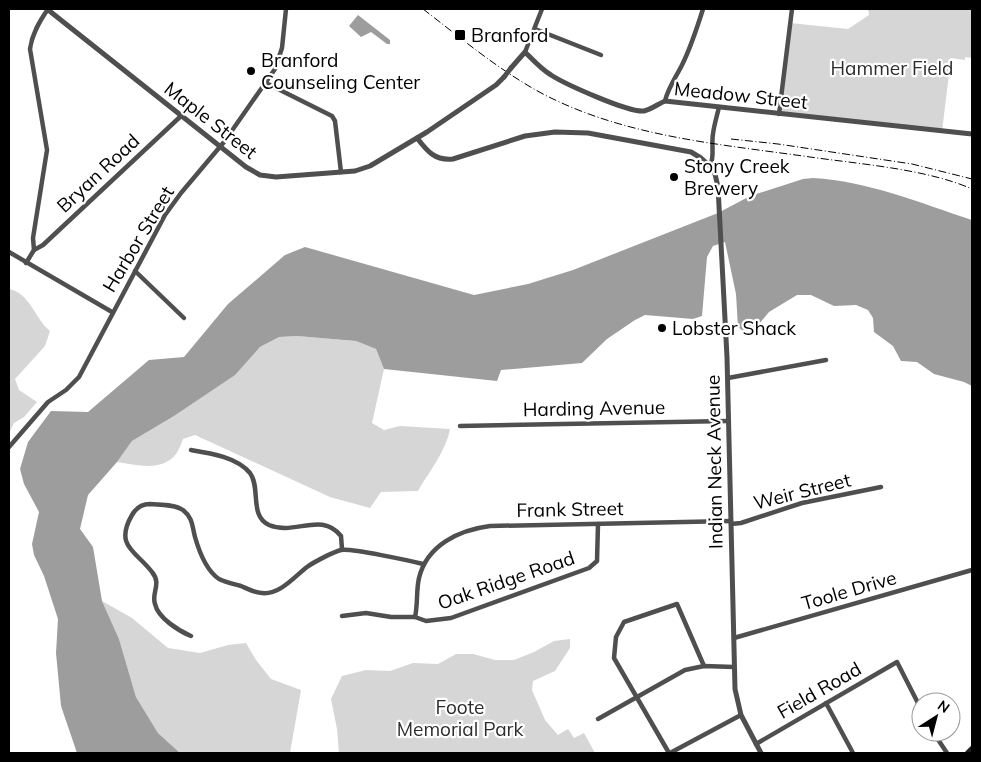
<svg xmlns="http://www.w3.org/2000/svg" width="981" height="762" viewBox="0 0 981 762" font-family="Mulish,sans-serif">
	<rect width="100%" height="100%" fill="#fff"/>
	<g fill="#d6d6d6">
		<polygon points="868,9 972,9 972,58 965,57 965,60 951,58 942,131 779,114 790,23 848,29 869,15"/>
		<path d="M9,289C30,293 35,319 50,331L45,346L15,379L19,390L37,402L24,417L14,423L9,433Z"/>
		<path d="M297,336L356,341L376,349L384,369L372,423L384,430L400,426L450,429C446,451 429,472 418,491L381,492L370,508L330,497L195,435L183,439C181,444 179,450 176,454C162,472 137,465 117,462L132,441L174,416L234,375L260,347L279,337Z"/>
		<polygon points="102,601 132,618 168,648 200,653 228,645 246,643 256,660 271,679 301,690 290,753 180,753 158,733 136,697 119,639"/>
		<polygon points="570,639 570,648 555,671 533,681 532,690 545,720 558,735 568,729 574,738 584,733 595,753 339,753 337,729 331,699 342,676 366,670 390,671 413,663 438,664 456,654 473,654 495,660 514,660 534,652 554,641"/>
	</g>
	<g fill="#9d9d9d">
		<polygon points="358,15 390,40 390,44 387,44 371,32 361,37 349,26"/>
		<path d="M813,178C868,181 920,203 972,220V386L964,382L934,374L917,362L901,361L893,346L874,332L873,318L868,310L856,305L834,306L811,295H797L769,312L754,330L743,331L738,327L736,294L725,242L713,246L707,257L702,316L693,319L645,315L635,320L607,339L582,363L501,370L497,381L384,369L376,349L356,341L297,336L279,337L260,347L235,375L174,416L132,441L117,462L88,495L80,529L93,547L102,601L119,639L136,697L158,733L180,753H77L61,706L56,653L58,619L44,576L34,555L32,544L39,512L24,484L20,469L28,442L51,411L88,412L149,360L184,357L228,304L285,255L305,247L474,295L528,284L573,270L718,213L750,196L803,179Z"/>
	</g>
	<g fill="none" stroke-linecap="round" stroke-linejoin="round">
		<g stroke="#4f4f4f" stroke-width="4.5">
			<polyline points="535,29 601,55"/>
			<polyline points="525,52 542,9"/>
			<polyline points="266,83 332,116 335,121 341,172"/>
			<path d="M665,101C668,88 676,77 682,65C691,47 697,28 703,9"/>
			<polyline points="779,114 792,9"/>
			<path d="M710,166C715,157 711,144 713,134C714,125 717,116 719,107"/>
			<polyline points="34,250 43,245 181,116"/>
			<polyline points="9,252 112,312"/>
			<path d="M26,263L34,250L33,238L47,150L30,49C32,34 39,22 48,9"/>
			<polyline points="135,271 184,318"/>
			<polyline points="728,378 826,360"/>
			<polyline points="460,426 728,421"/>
			<polyline points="9,447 48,402 66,390 79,377 165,215 181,193 224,142 275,69 282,48 286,9"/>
			<path d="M191,450C210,453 237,457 250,473C261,488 249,516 269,525C295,536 321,511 341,536L342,549"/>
			<polyline points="731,524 741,523 802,503 881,487"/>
			<path d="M342,616L366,613L391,617H415C418,604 416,591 419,578C427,545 459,530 490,526L731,521"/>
			<polyline points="415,617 426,621 451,618 589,568 597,561 598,524"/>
			<path d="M191,636C179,631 158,618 155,604C151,593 162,584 152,572C136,551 114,546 132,515C136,508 142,504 150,504C160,505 174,504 183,510C193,518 192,526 195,537C199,551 207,571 219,579C225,582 234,584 241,586C248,589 255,593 262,593C280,595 295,576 307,567C314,562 333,552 341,550C351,548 411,561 423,564"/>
			<polyline points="734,638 972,570"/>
			<polyline points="826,703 853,753"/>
			<polyline points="598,719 685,670 704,666 734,667"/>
			<polyline points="933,732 947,753"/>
			<polyline points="756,744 897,662 921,709"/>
			<polyline points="669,753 614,658 616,637 624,622 677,604 704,666"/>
			<polyline points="670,753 741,715"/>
		</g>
		<g stroke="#4f4f4f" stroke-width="5">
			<polyline points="47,9 246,167 260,175 276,177 355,171 370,166 427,132 496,85 504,77"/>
			<path d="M511,68L525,52C533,60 541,69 551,75C565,84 629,113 644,111C652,109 658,104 665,101L972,134"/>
			<path d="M417,138C427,151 435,161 453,159L525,136L555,132L588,133L691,152L701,158L710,166L715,174L718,187L727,357L735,689L741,715L761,753"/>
		</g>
		<polyline stroke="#1c1c1c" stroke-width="6" points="968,753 972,749"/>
		<g stroke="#000" stroke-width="1" stroke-dasharray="8 2.5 1 2.5" stroke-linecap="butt">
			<path d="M423,9C462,39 500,71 543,94C626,137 719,144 810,157C859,164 927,169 972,189"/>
			<polyline points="731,139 778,144 912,164 972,179"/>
		</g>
		<polyline stroke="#4f4f4f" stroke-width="5" points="504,77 511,68"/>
	</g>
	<g fill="#000" stroke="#fff" stroke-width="2">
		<rect x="454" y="29" width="12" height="12" rx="2.5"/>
		<circle cx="251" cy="71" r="5"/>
		<circle cx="674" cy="177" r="5"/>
		<circle cx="662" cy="328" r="5"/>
	</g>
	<g text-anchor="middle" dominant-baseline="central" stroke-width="4.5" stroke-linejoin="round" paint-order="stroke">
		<g font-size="19" fill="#000" stroke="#fff" text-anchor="start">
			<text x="471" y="35">Branford</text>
			<text x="261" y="60">Branford<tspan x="261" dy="22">Counseling Center</tspan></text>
			<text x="684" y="166">Stony Creek<tspan x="684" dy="22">Brewery</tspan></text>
			<text x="672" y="328">Lobster Shack</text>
		</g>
		<g font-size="19" fill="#2d2d2d" stroke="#fff">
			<text x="892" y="68">Hammer Field</text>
			<text x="460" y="707">Foote<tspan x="460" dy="22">Memorial Park</tspan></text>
		</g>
		<g font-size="19" fill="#000" stroke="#fff">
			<text transform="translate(741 95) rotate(6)">Meadow Street</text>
			<text transform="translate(211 120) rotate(38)">Maple Street</text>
			<text transform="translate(98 173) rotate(-43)">Bryan Road</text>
			<text transform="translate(138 239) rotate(-59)">Harbor Street</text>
			<text transform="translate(594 408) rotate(-1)">Harding Avenue</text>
			<text transform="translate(714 462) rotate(-91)">Indian Neck Avenue</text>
			<text transform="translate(802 491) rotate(-14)">Weir Street</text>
			<text transform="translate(570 509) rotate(-1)">Frank Street</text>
			<text transform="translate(506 580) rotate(-19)">Oak Ridge Road</text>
			<text transform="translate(849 590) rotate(-16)">Toole Drive</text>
			<text transform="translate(819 690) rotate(-30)">Field Road</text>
		</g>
	</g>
	<rect width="981" height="762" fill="none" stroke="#000000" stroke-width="20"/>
	<g transform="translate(936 717) rotate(36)"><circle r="24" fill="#ffffff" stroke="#999999"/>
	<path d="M0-4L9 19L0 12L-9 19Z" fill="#000000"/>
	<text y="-8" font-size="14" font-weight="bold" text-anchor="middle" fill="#000000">N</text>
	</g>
</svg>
